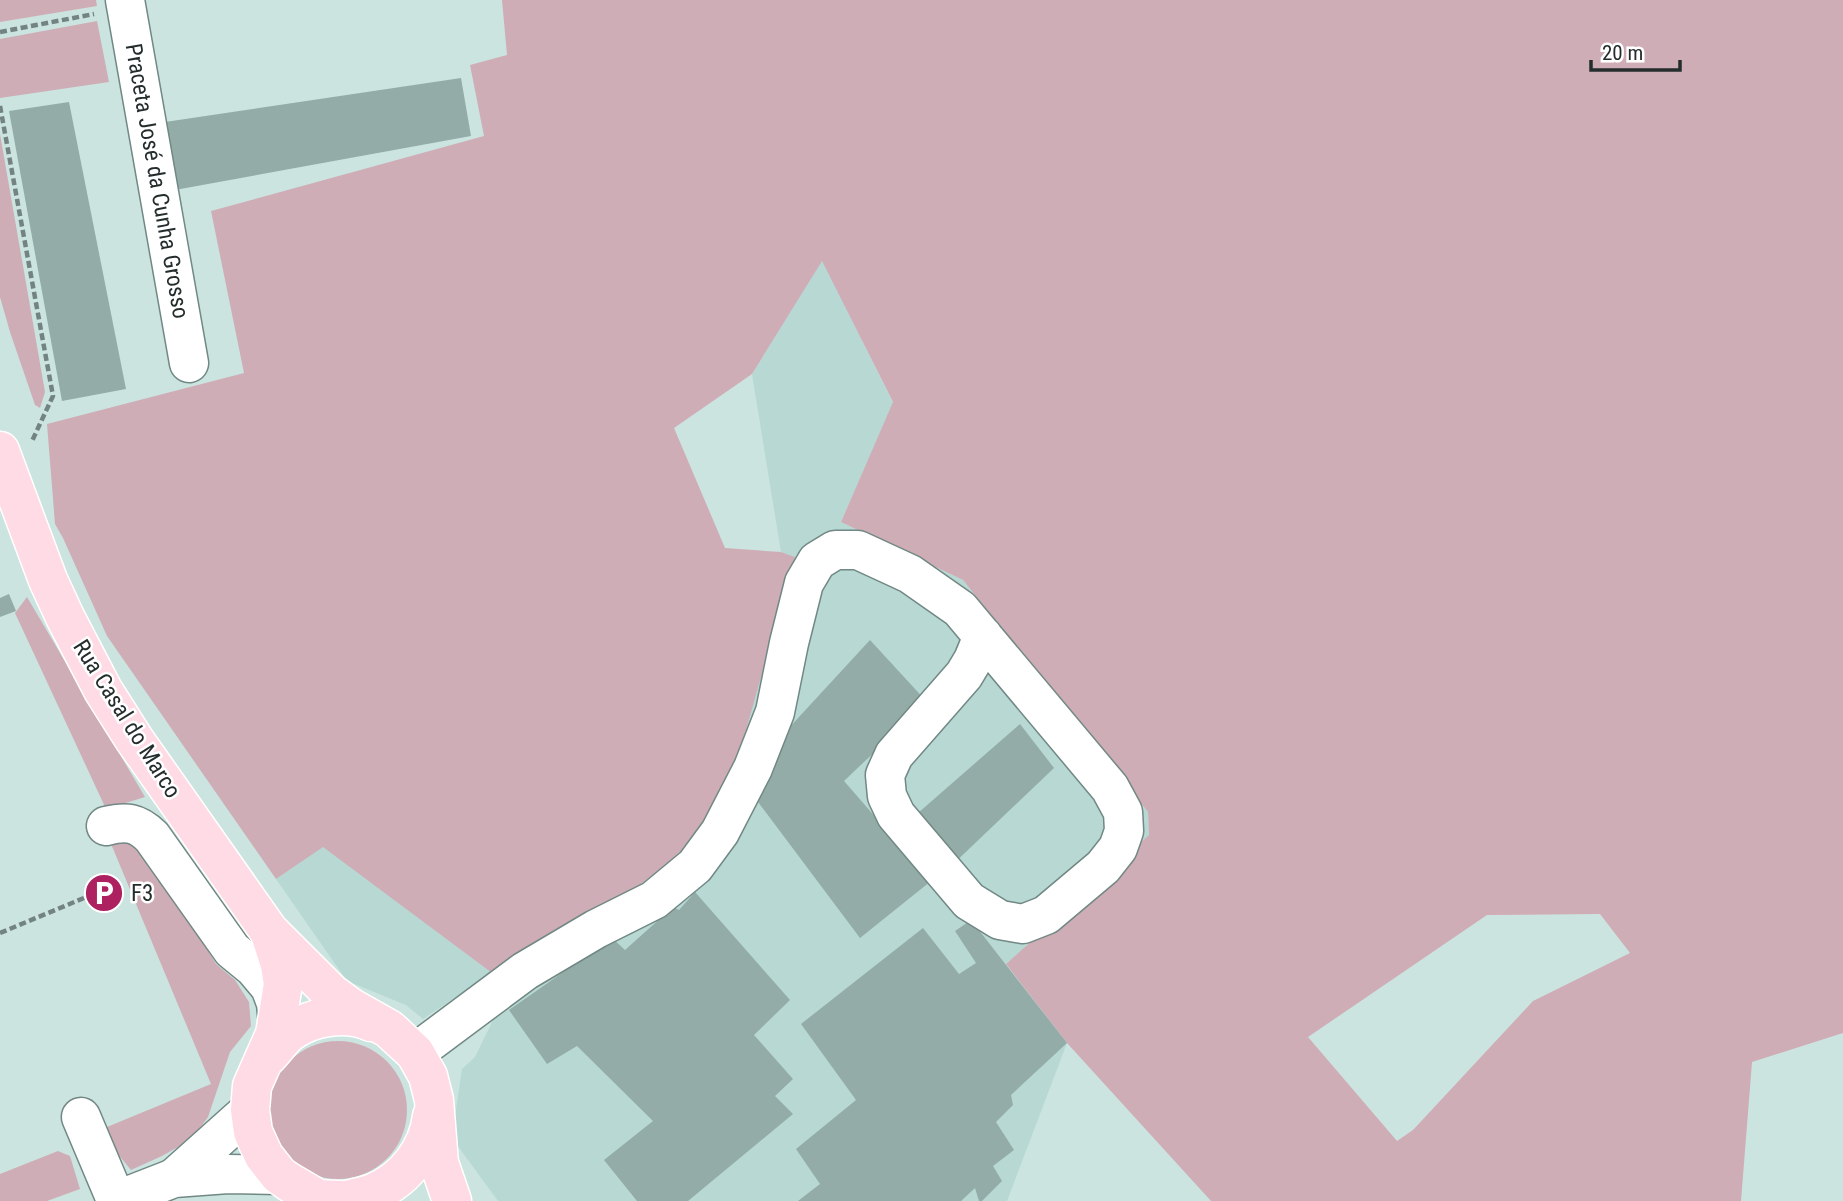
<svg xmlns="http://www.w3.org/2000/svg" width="1843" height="1201" viewBox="0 0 1843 1201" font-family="'Roboto Condensed',sans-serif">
	<rect width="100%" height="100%" fill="#cbe4e0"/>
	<polygon fill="#b7d8d3" points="822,260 893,403 841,522 963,580 1148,812 1149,835 1006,964 1067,1043 1007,1201 498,1201 452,1138 462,1069 475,1057 496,1014 491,973 423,1019 406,1005 347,981 276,879 323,846 492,973 795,557 781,552 752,374"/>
	<g fill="#cfadb6" fill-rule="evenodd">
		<polygon points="0,0 96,0 97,6 0,22"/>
		<path d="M502,0H1843V1033L1752,1062L1741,1201H1211L1067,1043L1006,964L1149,835L1148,812L963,580L841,522L893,402L822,261L752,374L674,428L725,548L781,552L795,557L733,776L704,830L662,868L630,892L492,973L323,847L276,879L107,636L63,538L55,524L47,424L244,373L211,211L484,136L470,65L507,55ZM1600,914L1630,953L1533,1001L1413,1130L1397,1141L1308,1037L1487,915Z"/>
		<polygon points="97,21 109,82 0,98 0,39"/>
		<polygon points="0,134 45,392 40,408 35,405 10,332 0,297"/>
		<polygon points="27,597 145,797 106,809 15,613"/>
		<polygon points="125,837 140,850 172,894 216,964 235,980 249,1002 251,1026 230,1052 208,1117 192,1139 162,1156 131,1170 107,1141 107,1127 211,1084 109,839"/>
		<circle cx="338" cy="1110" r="69"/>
		<polygon points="58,1151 70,1156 80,1189 47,1201 0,1201 0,1174"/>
	</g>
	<g fill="#94aca7">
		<polygon points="461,78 471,136 175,190 165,122"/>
		<polygon points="69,102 126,389 62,401 9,111"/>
		<polygon points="9,594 16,611 0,617 0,598"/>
		<polygon points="870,640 927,702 844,781 931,881 860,938 749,790 763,756"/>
		<polygon points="1020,724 1054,768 950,867 910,820"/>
		<polygon points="695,892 790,1000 754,1035 793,1079 775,1096 793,1114 688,1201 637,1201 604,1160 653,1121 577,1046 547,1064 509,1010 612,938 625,950 673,907 679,910"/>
		<polygon points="971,920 1067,1043 1011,1095 1013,1105 996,1122 1014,1150 993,1166 1002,1181 982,1201 979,1201 975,1188 961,1201 798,1201 820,1184 796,1149 856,1100 801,1024 923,928 959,974 976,963 955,931"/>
	</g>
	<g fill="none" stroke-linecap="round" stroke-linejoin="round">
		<g stroke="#718884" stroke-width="41">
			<g id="minor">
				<polyline points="125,0 189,363"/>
				<path d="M106,826C126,821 137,822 152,837L232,950L254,968L270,987L276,1003L278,1024"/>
				<polyline points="415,1053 525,971 596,929 654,900 695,866 720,832 753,768 775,712 789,643 804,583 817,561 835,550 858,550 910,574 960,609 1110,788 1123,812 1124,831 1118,848 1103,867 1046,915 1023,924 1000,920 969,901 896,815 887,796 885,775 894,755 964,675 973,660 983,636"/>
				<polyline points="81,1117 116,1200"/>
				<polyline points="174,1178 250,1110"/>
				<polyline points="115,1201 174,1178 228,1174 279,1175"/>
			</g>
		</g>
		<g stroke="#fff" stroke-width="41">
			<g id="major">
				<polyline points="0,451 48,580 65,617 103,690 134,739 269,931 331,993 350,1007 389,1029 415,1053 428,1076 434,1100 439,1163 452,1201"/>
				<polyline points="270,933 280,965 283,984 275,1034 252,1086 250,1110 253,1132 264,1156 279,1175 289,1182 318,1199 362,1201"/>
				<path d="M267,1057C275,1049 282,1038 290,1032C312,1016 346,1011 371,1022"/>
				<path d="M346,1200C355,1198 365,1196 373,1193C405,1180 428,1150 432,1116"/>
			</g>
		</g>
		<g stroke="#738381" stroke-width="4.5" stroke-dasharray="7 3.5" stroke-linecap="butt">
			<polyline points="0,32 94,14"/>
			<polyline points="0,106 53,396 32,441"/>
			<polyline points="0,933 96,893"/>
		</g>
		<use href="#minor" stroke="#fff" stroke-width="38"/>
		<use href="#major" stroke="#fedbe5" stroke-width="38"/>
	</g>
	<defs>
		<g id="parking-disc" transform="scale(2.0125)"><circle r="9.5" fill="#ad2160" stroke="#fff"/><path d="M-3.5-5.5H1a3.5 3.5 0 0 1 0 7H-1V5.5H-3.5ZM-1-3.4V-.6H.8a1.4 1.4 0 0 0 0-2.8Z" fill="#fff"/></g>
	</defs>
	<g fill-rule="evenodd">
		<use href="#parking-disc" x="104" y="893"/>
	</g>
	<g text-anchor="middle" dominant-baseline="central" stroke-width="5" stroke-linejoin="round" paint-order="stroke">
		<g font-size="23" fill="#242d2c" stroke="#fff">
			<text transform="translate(157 181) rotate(80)">Praceta José da Cunha Grosso</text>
			<text transform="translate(127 719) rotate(58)">Rua Casal do Marco</text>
		</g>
		<g font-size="23" fill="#242d2c" stroke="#fff" text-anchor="start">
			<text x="131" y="893">F3</text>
		</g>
	</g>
	<path d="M1591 60v10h89v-10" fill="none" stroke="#242d2c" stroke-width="3.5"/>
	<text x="1602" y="60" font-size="21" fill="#242d2c" stroke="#ffffff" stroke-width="5" paint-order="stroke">20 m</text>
</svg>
